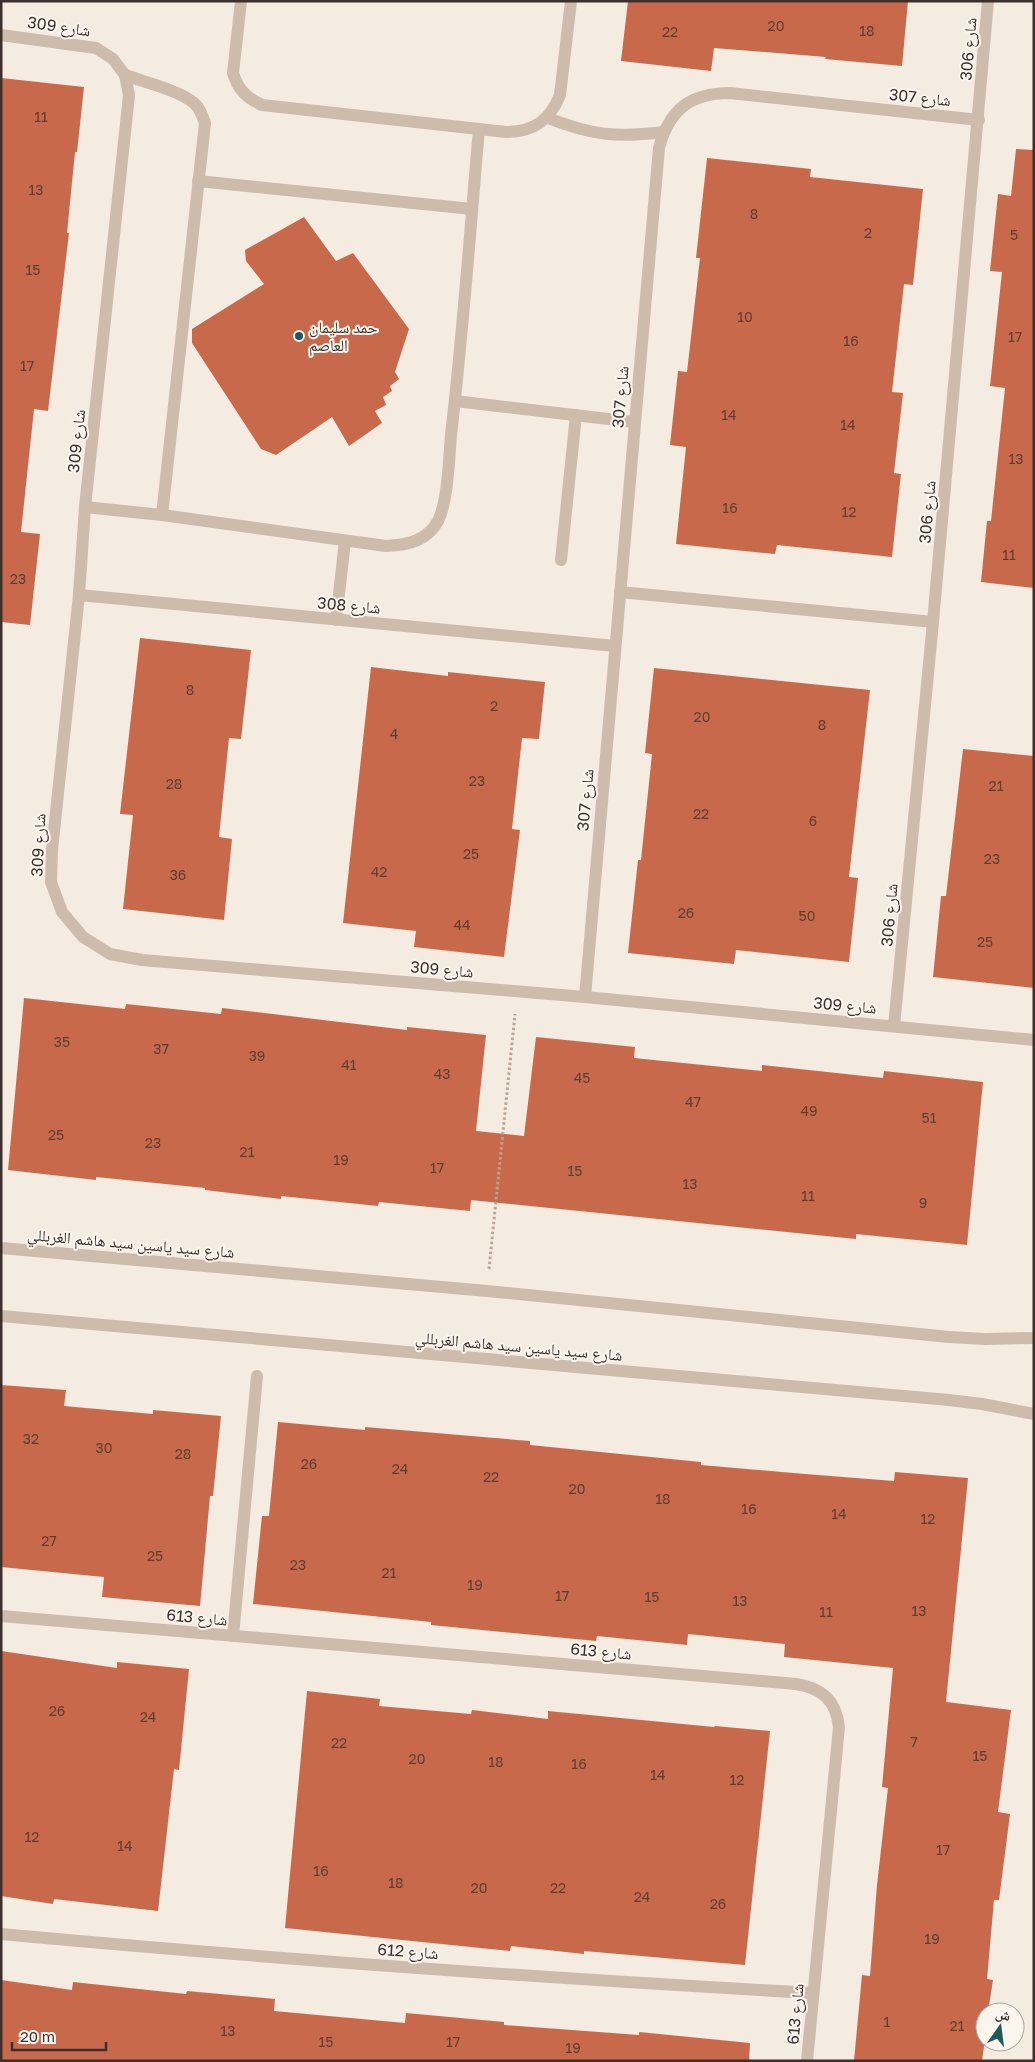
<svg xmlns="http://www.w3.org/2000/svg" width="1035" height="2062" viewBox="0 0 1035 2062" font-family="'Golos Text','Noto Naskh Arabic',sans-serif">
	<rect width="100%" height="100%" fill="#f4ebe1"/>
	<g fill="#c8694b">
		<polygon points="628,1 908,1 902,66 825,59 826,57 714,48 711,71 621,61"/>
		<polygon points="1,78 84,87 77,152 75,152 67,233 69,233 48,411 34,409 21,532 40,534 30,625 1,622"/>
		<polygon points="1016,149 1034,150 1034,588 981,582 987,521 991,521 1005,388 990,386 1002,272 990,271 998,194 1011,196"/>
		<polygon points="707,158 811,169 810,177 923,189 913,285 904,284 892,392 903,393 894,473 901,474 892,557 777,545 775,554 676,544 686,447 670,445 678,371 687,372 700,258 696,258"/>
		<polygon points="304,217 336,261 353,253 409,329 395,372 399,379 390,386 392,391 383,397 386,405 375,411 382,423 349,446 332,417 276,455 261,449 192,343 192,329 264,284 246,261 245,250"/>
		<polygon points="140,638 251,650 241,739 229,738 219,837 232,839 224,920 123,909 133,815 120,814"/>
		<polygon points="371,667 448,676 448,672 545,682 539,739 522,738 512,829 520,830 504,957 414,947 416,931 343,923"/>
		<polygon points="654,668 870,690 849,877 858,878 849,962 736,950 734,964 628,953 638,860 641,860 652,754 645,753"/>
		<polygon points="963,749 1034,756 1034,988 933,977 941,896 946,896"/>
		<polygon points="24,998 125,1009 126,1004 221,1014 222,1008 407,1030 407,1027 486,1035 476,1131 524,1136 536,1037 635,1047 634,1058 762,1071 762,1065 883,1078 884,1071 983,1082 967,1245 856,1234 856,1239 471,1200 470,1211 379,1202 378,1206 281,1196 281,1199 205,1190 205,1188 96,1177 96,1180 8,1170"/>
		<polygon points="1,1385 66,1390 64,1406 153,1414 153,1410 221,1416 213,1496 210,1496 200,1606 102,1597 104,1577 1,1567"/>
		<polygon points="278,1422 365,1430 365,1427 530,1441 530,1445 701,1462 701,1465 805,1474 894,1481 895,1472 968,1478 946,1702 1011,1710 998,1812 1010,1814 999,1900 994,1900 987,1979 993,1980 988,2012 985,2012 985,2039 982,2061 854,2061 862,1975 870,1976 877,1885 888,1788 882,1787 893,1668 784,1657 785,1644 688,1634 687,1645 597,1636 596,1641 431,1625 431,1622 253,1604 262,1516 269,1516"/>
		<polygon points="1,1651 117,1668 117,1662 189,1669 179,1770 174,1769 158,1911 54,1899 53,1904 1,1896"/>
		<polygon points="307,1691 380,1699 379,1706 471,1714 472,1710 548,1719 548,1711 714,1727 715,1726 770,1731 745,1965 584,1951 584,1954 511,1946 510,1951 285,1928"/>
		<polygon points="1,1980 72,1990 73,1982 186,1994 187,1991 275,1999 274,2011 405,2023 406,2013 504,2022 504,2025 639,2035 639,2032 750,2043 749,2061 1,2061"/>
	</g>
	<g fill="none" stroke-linecap="round" stroke-linejoin="round">
		<polyline stroke="#b9a596" stroke-width="3" stroke-dasharray="2.5 2.5" stroke-linecap="butt" points="489,1269 515,1014"/>
		<g stroke="#cdbbac" stroke-width="12">
			<path d="M241,1L233,73C238,90 247,98 262,105L506,132C534,132 550,120 560,95L571,1"/>
			<polyline points="1,35 96,48 113,59 125,75 129,95 85,507 79,595 52,850 51,882 62,912 83,937 110,954 142,960 585,997 1034,1040"/>
			<path d="M125,75C144,82 178,90 194,103C200,108 202,115 205,123L162,515"/>
			<path d="M548,118C591,135 617,138 663,132"/>
			<polyline points="198,181 472,209"/>
			<polyline points="455,401 634,422"/>
			<path d="M85,507L162,515L386,546C408,545 427,541 438,521C448,501 449,458 451,435C463,333 470,231 479,129"/>
			<polyline points="561,560 576,415"/>
			<polyline points="620,592 933,622"/>
			<polyline points="79,595 615,646"/>
			<polyline points="336,620 345,541"/>
			<path d="M585,997L659,148C669,110 690,93 730,93L979,120"/>
			<polyline points="894,1026 933,622 988,1"/>
			<polyline points="1,1248 487,1291 949,1337 985,1339 1034,1338"/>
			<polyline points="1,1316 949,1400 982,1404 1034,1414"/>
			<path d="M1,1616L796,1684C822,1688 836,1700 839,1727L807,2061"/>
			<polyline points="233,1636 257,1376"/>
			<path d="M1,1934C272,1959 542,1978 813,1993"/>
		</g>
	</g>
	<circle fill="#1f5a5e" stroke="#fbf5ee" stroke-width="2" cx="299" cy="336" r="5"/>
	<g text-anchor="middle" dominant-baseline="central" stroke-width="4" stroke-linejoin="round" paint-order="stroke">
		<g font-size="14" fill="#5e3e33">
			<text x="776" y="25">20</text>
			<text x="867" y="30">18</text>
			<text x="670" y="31">22</text>
			<text x="41" y="116">11</text>
			<text x="36" y="189">13</text>
			<text x="754" y="213">8</text>
			<text x="868" y="232">2</text>
			<text x="1014" y="234">5</text>
			<text x="33" y="269">15</text>
			<text x="745" y="316">10</text>
			<text x="1015" y="336">17</text>
			<text x="851" y="340">16</text>
			<text x="27" y="365">17</text>
			<text x="729" y="414">14</text>
			<text x="848" y="424">14</text>
			<text x="1016" y="458">13</text>
			<text x="730" y="507">16</text>
			<text x="849" y="511">12</text>
			<text x="1009" y="554">11</text>
			<text x="18" y="578">23</text>
			<text x="190" y="689">8</text>
			<text x="494" y="705">2</text>
			<text x="702" y="716">20</text>
			<text x="822" y="724">8</text>
			<text x="394" y="733">4</text>
			<text x="477" y="780">23</text>
			<text x="174" y="783">28</text>
			<text x="996" y="785">21</text>
			<text x="701" y="813">22</text>
			<text x="813" y="820">6</text>
			<text x="471" y="853">25</text>
			<text x="992" y="858">23</text>
			<text x="379" y="871">42</text>
			<text x="178" y="874">36</text>
			<text x="686" y="912">26</text>
			<text x="807" y="915">50</text>
			<text x="462" y="924">44</text>
			<text x="985" y="941">25</text>
			<text x="62" y="1041">35</text>
			<text x="161" y="1048">37</text>
			<text x="257" y="1055">39</text>
			<text x="349" y="1064">41</text>
			<text x="442" y="1073">43</text>
			<text x="582" y="1077">45</text>
			<text x="693" y="1101">47</text>
			<text x="809" y="1110">49</text>
			<text x="929" y="1117">51</text>
			<text x="56" y="1134">25</text>
			<text x="153" y="1142">23</text>
			<text x="247" y="1151">21</text>
			<text x="341" y="1159">19</text>
			<text x="437" y="1167">17</text>
			<text x="575" y="1170">15</text>
			<text x="690" y="1183">13</text>
			<text x="808" y="1195">11</text>
			<text x="923" y="1202">9</text>
			<text x="31" y="1438">32</text>
			<text x="104" y="1447">30</text>
			<text x="183" y="1453">28</text>
			<text x="309" y="1463">26</text>
			<text x="400" y="1468">24</text>
			<text x="491" y="1476">22</text>
			<text x="577" y="1488">20</text>
			<text x="663" y="1498">18</text>
			<text x="749" y="1508">16</text>
			<text x="839" y="1513">14</text>
			<text x="928" y="1518">12</text>
			<text x="49" y="1540">27</text>
			<text x="155" y="1555">25</text>
			<text x="298" y="1564">23</text>
			<text x="389" y="1572">21</text>
			<text x="475" y="1584">19</text>
			<text x="562" y="1595">17</text>
			<text x="652" y="1596">15</text>
			<text x="740" y="1600">13</text>
			<text x="919" y="1610">13</text>
			<text x="826" y="1611">11</text>
			<text x="57" y="1710">26</text>
			<text x="148" y="1716">24</text>
			<text x="914" y="1741">7</text>
			<text x="339" y="1742">22</text>
			<text x="980" y="1755">15</text>
			<text x="417" y="1758">20</text>
			<text x="496" y="1761">18</text>
			<text x="579" y="1763">16</text>
			<text x="658" y="1774">14</text>
			<text x="737" y="1779">12</text>
			<text x="32" y="1836">12</text>
			<text x="125" y="1845">14</text>
			<text x="943" y="1849">17</text>
			<text x="321" y="1870">16</text>
			<text x="396" y="1882">18</text>
			<text x="479" y="1887">20</text>
			<text x="558" y="1887">22</text>
			<text x="642" y="1896">24</text>
			<text x="718" y="1903">26</text>
			<text x="932" y="1938">19</text>
			<text x="887" y="2021">1</text>
			<text x="957" y="2025">21</text>
			<text x="228" y="2030">13</text>
			<text x="326" y="2041">15</text>
			<text x="453" y="2041">17</text>
			<text x="573" y="2047">19</text>
		</g>
		<g font-size="16" fill="#3b302b" stroke="#fbf5ee">
			<text transform="translate(59 26) rotate(8)">شارع 309</text>
			<text transform="translate(968 49) rotate(-85)">شارع 306</text>
			<text transform="translate(920 97) rotate(6)">شارع 307</text>
			<text transform="translate(620 397) rotate(-85)">شارع 307</text>
			<text transform="translate(76 441) rotate(-84)">شارع 309</text>
			<text transform="translate(927 512) rotate(-85)">شارع 306</text>
			<text transform="translate(349 605) rotate(5)">شارع 308</text>
			<text transform="translate(585 800) rotate(-85)">شارع 307</text>
			<text transform="translate(38 845) rotate(-87)">شارع 309</text>
			<text transform="translate(889 915) rotate(-85)">شارع 306</text>
			<text transform="translate(442 969) rotate(5)">شارع 309</text>
			<text transform="translate(845 1005) rotate(5)">شارع 309</text>
			<text transform="translate(131 1243) rotate(5)">شارع سيد ياسين سيد هاشم الغربللي</text>
			<text transform="translate(519 1346) rotate(5)">شارع سيد ياسين سيد هاشم الغربللي</text>
			<text transform="translate(197 1617) rotate(5)">شارع 613</text>
			<text transform="translate(601 1651) rotate(5)">شارع 613</text>
			<text transform="translate(408 1951) rotate(4)">شارع 612</text>
			<text transform="translate(795 2014) rotate(-85)">شارع 613</text>
		</g>
		<g font-size="16" fill="#3b302b" stroke="#fbf5ee" text-anchor="start">
			<text x="309" y="327">حمد سليمان<tspan x="309" dy="18">العاصم</tspan></text>
		</g>
	</g>
	<rect width="1035" height="2062" fill="none" stroke="#3b302b" stroke-width="5"/>
	<g transform="translate(1000 2027) rotate(14)"><circle r="24" fill="#fbf5ee" stroke="#aea6a0"/>
	<path d="M0-4L9 19L0 12L-9 19Z" fill="#1f5a5e"/>
	<text y="-8" font-size="14" font-weight="bold" text-anchor="middle" fill="#3b302b">ش</text>
	</g>
	<path d="M12 2042v8h94v-8" fill="none" stroke="#3b302b" stroke-width="2.5"/>
	<text x="20" y="2042" font-size="15" fill="#3b302b" stroke="#fbf5ee" stroke-width="4" paint-order="stroke">20 m</text>
</svg>
